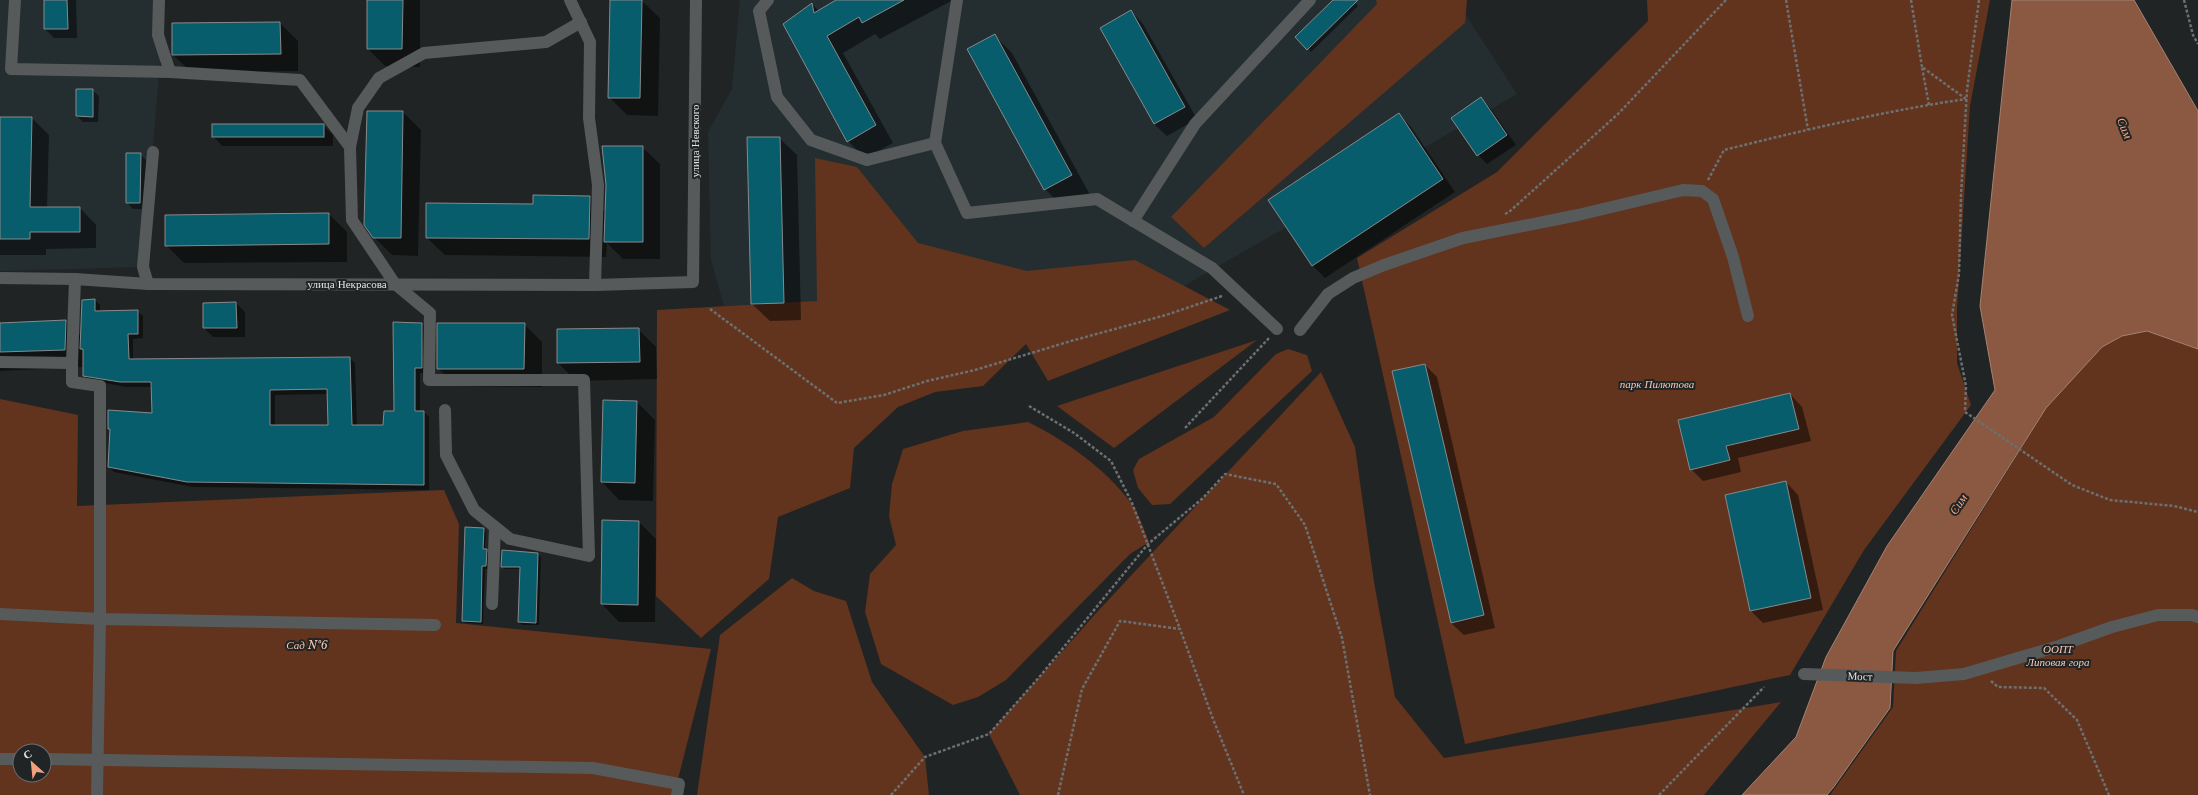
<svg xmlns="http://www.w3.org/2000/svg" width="2198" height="795" viewBox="0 0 2198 795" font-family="'Libre Baskerville',serif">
	<rect width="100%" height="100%" fill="#212425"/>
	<g fill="#242e31">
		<polygon points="0,0 165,0 143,267 0,271"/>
		<polygon points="740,0 1456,0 1517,94 1151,305 842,394 724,306 711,260 708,132 732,89"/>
	</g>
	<g fill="#62331d" fill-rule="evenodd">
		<polygon points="1376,0 1467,0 1465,23 1204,248 1171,217 1377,4"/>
		<polygon points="1647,0 1990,0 1970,106 1957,309 1957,363 1971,405 1864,550 1790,675 1465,744 1357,258 1497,172 1648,21"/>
		<polygon points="815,158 857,167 918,243 1027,271 1135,260 1230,310 1048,381 1026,344 983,386 935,392 898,407 854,448 850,488 778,517 769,579 701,638 656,596 657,310 817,301"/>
		<polygon points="2147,331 2198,349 2198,795 1830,795 1893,707 1896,651 2046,408 2087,361 2102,347 2122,336"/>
		<polygon points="1257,340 1114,448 1057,406"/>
		<polygon points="1288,349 1307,355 1312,371 1170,504 1152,505 1138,488 1133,470 1139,459 1214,417 1276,354"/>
		<polygon points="1321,372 1355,447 1374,582 1395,697 1444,758 1781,702 1704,795 1020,795 989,734 1098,611"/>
		<path d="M0,399L78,415L77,506L444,490L459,524L456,623L711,649L674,795H0ZM20,751H44V775H20Z"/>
		<path d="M1028,422C1065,440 1106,469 1131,503C1139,513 1144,530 1149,542L1130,554L1006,680L978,697L953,705L881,664L865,612L870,574L896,545L889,516L892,484L903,449L963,431Z"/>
		<polygon points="792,578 814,591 846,601 872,682 925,757 929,795 697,795 720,635"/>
	</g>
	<polygon fill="#8b5841" stroke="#a58272" points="2012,0 2134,0 2198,111 2198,349 2147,331 2122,336 2102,347 2046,408 1893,651 1890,708 1833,788 1827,795 1742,795 1796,737 1826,657 1887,546 1995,390 1980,306"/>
	<g fill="#0007" fill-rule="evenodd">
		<polygon points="45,0 76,0 77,38 54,38 45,29"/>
		<polygon points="368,0 420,0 420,67 385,66 368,49"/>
		<polygon points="838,0 953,0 880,39 875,34 843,53 893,143 865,158 848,141 784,25 812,4 819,11"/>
		<polygon points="1334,0 1353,0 1358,6 1311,52 1296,37"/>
		<polygon points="642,1 660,18 658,116 627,115 609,97"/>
		<polygon points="1131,11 1143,24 1197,119 1167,136 1154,124"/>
		<polygon points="280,23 298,41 298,71 191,72 173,55"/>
		<polygon points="994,35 1012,53 1089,193 1063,207 1045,189"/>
		<polygon points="92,90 99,96 98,122 83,122 77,116"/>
		<polygon points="1481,98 1490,108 1516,145 1487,164 1478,155"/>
		<polygon points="403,112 421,130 418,256 392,255 374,237"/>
		<polygon points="1399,114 1411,127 1455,192 1325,278 1313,266 1269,200"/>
		<polygon points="0,118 32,118 49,135 47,208 80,208 96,225 96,248 46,249 46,255 0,255"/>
		<polygon points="323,125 333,135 333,146 222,146 213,136"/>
		<polygon points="779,138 797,155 801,320 770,321 752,304"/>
		<polygon points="642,147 660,164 660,259 623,259 607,243 606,257 445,255 427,238 534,205 590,197 606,213"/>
		<polygon points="140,154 146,160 146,209 133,209 127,203"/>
		<polygon points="329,214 347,232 347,262 184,263 166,245"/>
		<path d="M95,300L100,305V312L137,311L143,316V338L133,339V360L350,358L355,363L357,426H384L395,412L422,324L427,329V373H420V412H424L429,417V490L193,487L114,472L109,467L111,431L108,428L153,415L152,387H126L89,380L84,375V367L0,371V324L66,322L82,337ZM328,394L329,426H275V395Z"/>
		<polygon points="236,303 245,312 245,337 213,337 204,328"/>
		<polygon points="524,324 542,342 542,387 455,386 438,368"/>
		<polygon points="638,329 656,347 657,379 576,381 558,363"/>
		<polygon points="1425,365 1437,377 1495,628 1464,635 1451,623"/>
		<polygon points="1790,394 1802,407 1811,441 1738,458 1741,472 1703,481 1691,469"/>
		<polygon points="637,402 655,420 653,501 619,500 602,482"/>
		<polygon points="1786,482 1798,495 1823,610 1763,623 1751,611 1726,495"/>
		<polygon points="639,522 656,539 655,622 619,622 602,604"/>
		<polygon points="483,529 486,531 485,550 489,553 488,569 485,569 483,624 466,623 463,621"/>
		<polygon points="503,551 538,554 541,557 539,625 522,625 519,622 521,569 505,569 502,566"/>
	</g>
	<g fill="#085d6d" stroke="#868a8b" fill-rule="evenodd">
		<polygon points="44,0 67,0 68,29 44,29"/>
		<polygon points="367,0 403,0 402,49 367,49"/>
		<polygon points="610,0 642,0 640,98 608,98"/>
		<polygon points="836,0 904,0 862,23 859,17 827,36 876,125 847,142 783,24 812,3 814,13"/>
		<polygon points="1333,0 1358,0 1307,50 1295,37"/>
		<polygon points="1131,10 1185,107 1154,124 1100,28"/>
		<polygon points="280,22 281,54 172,55 172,23"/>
		<polygon points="995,34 1072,175 1044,190 967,49"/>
		<polygon points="76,89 93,89 93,117 76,116"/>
		<polygon points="1481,97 1507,135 1477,156 1451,118"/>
		<polygon points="367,111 403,111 401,238 373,238 364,225"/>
		<polygon points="1399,113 1443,179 1312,266 1268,200"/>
		<polygon points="0,117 32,117 30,207 80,207 80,232 30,232 30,239 0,239"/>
		<rect x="212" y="124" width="112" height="13"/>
		<polygon points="747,137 780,137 784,303 751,304"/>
		<polygon points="602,146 643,146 643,242 604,242 606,185"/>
		<polygon points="126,153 141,153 140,203 126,203"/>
		<polygon points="533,195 590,196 589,239 426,238 426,203 533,204"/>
		<polygon points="329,213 329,244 165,246 165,215"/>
		<path d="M95,299V311L138,310V334H128L129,359L350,357L352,425H383L384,411H394L393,322L422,323V368H415V411H424V485L187,482L108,467L110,429H108V410L152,413L151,382H120L83,376V349H80L82,300ZM327,389L328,425H270V390Z"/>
		<polygon points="236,302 237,328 203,328 203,303"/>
		<polygon points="66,320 65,350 0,352 0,323"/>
		<polygon points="437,323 525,323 524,369 437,369"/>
		<polygon points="639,328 640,362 557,363 557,329"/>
		<polygon points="1425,364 1484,615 1451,623 1392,371"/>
		<polygon points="1790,393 1799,429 1726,446 1730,460 1690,470 1678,420"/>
		<polygon points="603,400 637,401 635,483 601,482"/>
		<polygon points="1786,481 1811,598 1750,611 1725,495"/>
		<polygon points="602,520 639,521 638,605 601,604"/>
		<polygon points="465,527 484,528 483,549 487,549 486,566 482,566 481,622 462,621"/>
		<polygon points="502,550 538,553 536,623 518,622 520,567 501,567"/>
	</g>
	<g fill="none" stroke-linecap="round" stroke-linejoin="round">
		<g stroke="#6d7071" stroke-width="2.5" stroke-dasharray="3 2" stroke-linecap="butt">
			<polyline points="1786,0 1808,130"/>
			<polyline points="1911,0 1922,67"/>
			<polyline points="1979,0 1967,90 1961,195 1959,274 1952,315 1966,386 1965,412 2072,485 2110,500 2174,506 2198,512"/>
			<polyline points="2184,0 2193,35 2198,44"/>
			<polyline points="1929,105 1922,67 1966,99"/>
			<path d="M1708,180L1724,150C1804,130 1885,111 1966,99"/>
			<polyline points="1505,214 1509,212 1618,114 1726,0"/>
			<polyline points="710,309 837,403 884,395 927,381 975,370 1071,341 1166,315 1222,296"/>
			<polyline points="1029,406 1074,433 1111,461 1132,503 1180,629"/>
			<polyline points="1185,428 1269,338"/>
			<polyline points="1991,681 1998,687 2044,688 2077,720 2109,795"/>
			<polyline points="891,795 925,757 989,734 1041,675 1148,544 1203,498 1225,474 1276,484 1305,525 1342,638 1370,795"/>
			<polyline points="1058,795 1082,689 1120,621 1180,629 1213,719 1244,795"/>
			<polyline points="1659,795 1764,687"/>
		</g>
		<g stroke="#575a5b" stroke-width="12">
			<polyline points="15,0 11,69 170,72"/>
			<polyline points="159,0 158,35 170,72 300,80 350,147"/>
			<polyline points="570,0 590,42 589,118 598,185 595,285"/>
			<polyline points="768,0 759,11 777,97 811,140 867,160 935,143"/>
			<polyline points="957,0 935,143 967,213 1097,199 1212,268 1277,329"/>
			<polyline points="1133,221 1195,124 1310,0"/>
			<polyline points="0,278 75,279 148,284 595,285 693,282 696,0"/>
			<polyline points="148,284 143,267 153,152"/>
			<polyline points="1300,330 1328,294 1353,278 1384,265 1463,238 1578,215 1683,190 1702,191 1713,199 1733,257 1748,316"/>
			<polyline points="0,362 72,363 75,279"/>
			<polyline points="72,363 72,382 100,386 100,619 97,795"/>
			<polyline points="445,410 446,455 474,510 510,539 589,556 584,380 429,380 430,313 395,284 352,220 350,147 358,108 379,78 424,53 546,42 581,22"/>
			<polyline points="492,604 495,527"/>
			<polyline points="0,614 100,619 435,625"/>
			<polyline points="1804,674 1916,678 1964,674 2059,646 2112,627 2158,615 2192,615 2198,617"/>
			<polyline points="0,759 20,759"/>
			<polyline points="44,759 593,768 679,784 677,795"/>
		</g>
	</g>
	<g text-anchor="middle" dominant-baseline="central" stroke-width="4" stroke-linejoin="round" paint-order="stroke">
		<g font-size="11" fill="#e2e4e5" stroke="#212425">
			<text transform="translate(695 141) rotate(-90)">улица Невского</text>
			<text x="347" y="284">улица Некрасова</text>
			<text transform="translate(1860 676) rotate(2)">Мост</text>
		</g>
		<g font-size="11" font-style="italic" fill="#fac9b3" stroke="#212425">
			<text x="1657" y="384">парк Пилютова</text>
			<text x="307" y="645">Сад №6</text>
			<text x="2058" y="649">ООПТ<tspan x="2058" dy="13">Липовая гора</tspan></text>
		</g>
		<g font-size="12" font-style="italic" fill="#fdad89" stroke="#212425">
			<text transform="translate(2125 128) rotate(67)">Сим</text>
			<text transform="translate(1958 504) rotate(-56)">Сим</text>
		</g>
	</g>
	<g transform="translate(32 763) rotate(333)"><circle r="19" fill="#212425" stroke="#6e7172"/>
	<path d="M0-3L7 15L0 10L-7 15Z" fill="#f1a17d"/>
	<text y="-6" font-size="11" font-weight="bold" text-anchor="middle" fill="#e2e4e5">С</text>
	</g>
</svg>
